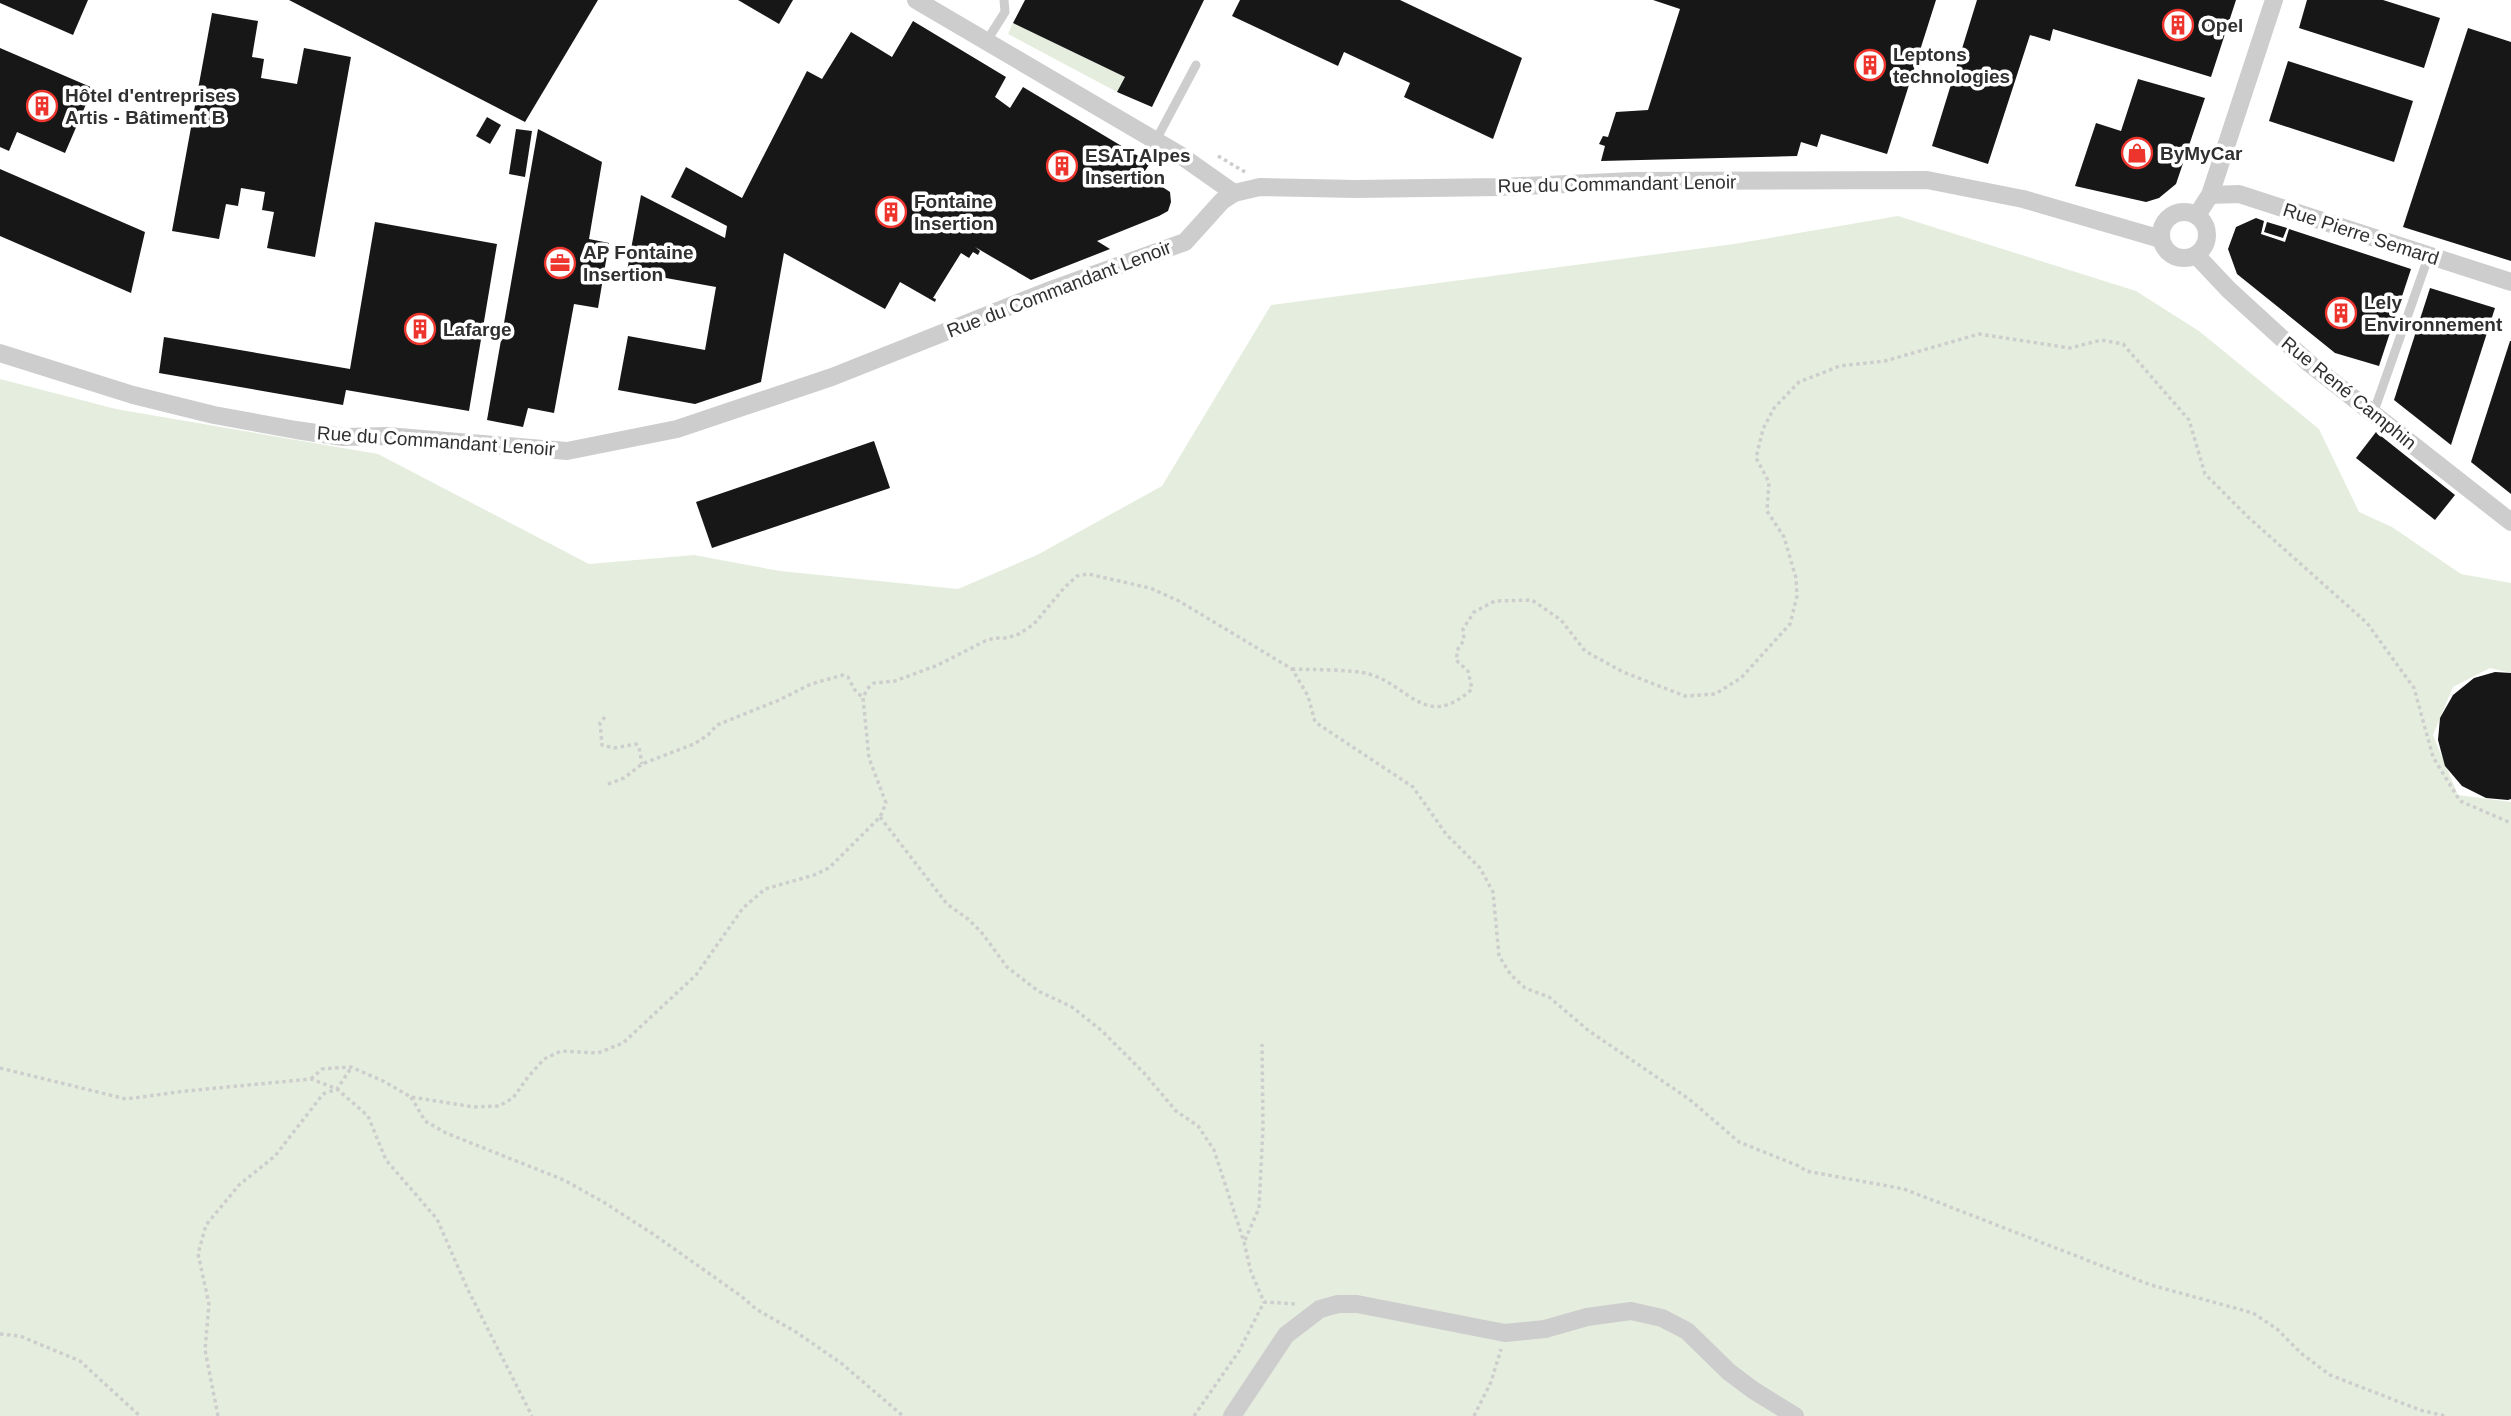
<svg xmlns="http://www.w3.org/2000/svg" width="2511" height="1416" viewBox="0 0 2511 1416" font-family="Arial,sans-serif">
	<rect width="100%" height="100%" fill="#fff"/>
	<g fill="#e5eede">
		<polygon points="1013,23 1125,77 1117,92 1008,34"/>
		<polygon points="1898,216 2136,291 2199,331 2319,429 2359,512 2392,527 2461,574 2511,583 2511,673 2490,668 2453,687 2433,735 2458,795 2511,802 2511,1416 0,1416 0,379 116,409 378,454 589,564 694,555 780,571 958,589 1037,555 1162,486 1271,305 1734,244"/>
	</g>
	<g fill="#171717">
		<polygon points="0,0 88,0 73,35 0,3"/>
		<polygon points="289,0 598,0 525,122"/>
		<polygon points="738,0 793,0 779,24"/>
		<polygon points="1025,0 1204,0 1152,107 1117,92 1125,77 1013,23"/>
		<polygon points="1240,0 1400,0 1522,58 1493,139 1404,97 1410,83 1344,52 1338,66 1232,16"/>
		<polygon points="1653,0 1936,0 1887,154 1821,134 1817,147 1801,142 1797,156 1601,161 1605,146 1599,144 1603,136 1608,137 1616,112 1648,110 1680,9"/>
		<polygon points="1977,0 2236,0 2211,77 2053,29 2050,41 2030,35 1988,164 1932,146"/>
		<polygon points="2307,0 2383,0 2440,18 2424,68 2299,28"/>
		<polygon points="212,13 258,21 252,57 264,59 261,78 297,84 304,48 351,57 315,257 267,248 274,212 262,210 265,192 241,188 238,206 226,204 219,239 172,231"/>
		<polygon points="913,21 1006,77 995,97 1010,108 1023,87 1150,163 1143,174 1170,192 1171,202 1168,211 1159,216 1097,241 1110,249 1031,280 975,247 980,251 978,255 973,252 969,258 961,253 933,298 936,299 935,302 900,282 885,309 784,253 761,382 695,404 618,390 628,336 705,350 716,287 627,271 641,195 725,238 727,226 671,197 686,167 742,198 807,71 822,79 851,32 892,57"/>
		<polygon points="2468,28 2511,42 2511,261 2403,227"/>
		<polygon points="0,48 93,88 65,153 17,132 9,151 0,147"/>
		<polygon points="2288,61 2413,101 2394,162 2269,121"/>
		<polygon points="2138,79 2205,98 2176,184 2159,198 2146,202 2075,186 2096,123 2121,131"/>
		<polygon points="487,117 501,125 490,144 476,136"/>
		<polygon points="516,129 532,131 525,177 509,174"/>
		<polygon points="538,129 602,162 589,239 609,243 598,308 574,304 554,413 528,408 523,427 487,420"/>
		<polygon points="0,169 145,232 131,293 0,236"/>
		<polygon points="2256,218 2264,221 2261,234 2285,242 2289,229 2411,269 2379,366 2335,353 2237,274 2228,249 2236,227"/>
		<polygon points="375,222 497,244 469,411 346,390 343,405 159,373 164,337 350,369"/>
		<polygon points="2267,222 2287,228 2283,238 2264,232"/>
		<polygon points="2430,288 2495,308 2451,445 2394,400"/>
		<polygon points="2510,341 2511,341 2511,494 2471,462"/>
		<polygon points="2376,432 2455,495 2435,520 2356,458"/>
		<polygon points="874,441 890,488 712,548 696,502"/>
		<polygon points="2495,672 2511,673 2511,799 2508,800 2486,798 2462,786 2445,766 2438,740 2440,718 2453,695 2474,678"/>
	</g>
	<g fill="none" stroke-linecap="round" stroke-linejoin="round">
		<g stroke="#cdcdcd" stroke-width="3.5" stroke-dasharray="3.5 3.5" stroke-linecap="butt">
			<polyline points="1218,156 1245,172"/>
			<path d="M1292,669C1313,670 1351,669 1369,674C1410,686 1426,731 1472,689L1468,671L1456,660L1458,649L1464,640L1463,629L1474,612L1495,601L1532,600L1561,620L1585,651L1623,672L1685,696L1715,694L1741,678L1790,624L1797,596L1796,578L1784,537L1767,511L1769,482L1756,458L1763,429L1774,408L1799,382L1840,366L1885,361L1979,334L2070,348L2101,340L2123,344L2189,420L2205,474L2248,517L2367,623L2414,688L2433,757L2460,801L2511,823"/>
			<polyline points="605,717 600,723 602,745 614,748 636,744 639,747 642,764"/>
			<polyline points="608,784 624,778 642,764 694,744 708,735 717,725 779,700 811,684 843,675 848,677 854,689 863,698"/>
			<polyline points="880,817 947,904 968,919 982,933 1007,967 1038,991 1072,1007 1102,1031 1144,1073 1176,1111 1198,1126 1214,1150 1244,1242 1251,1272 1264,1302 1296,1304"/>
			<polyline points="0,1068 126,1099 186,1091 311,1079 337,1089 368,1116 386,1160 437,1219 468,1290 532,1416"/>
			<polyline points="311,1079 322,1069 351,1067 383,1081 411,1097 474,1107 499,1106 513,1098 528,1077 544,1059 561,1051 598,1053 623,1043 696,975 743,908 765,889 814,875 829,868 880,817 886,803 869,758 863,698 867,689 874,683 895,681 938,665 985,641 995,638 1007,638 1019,634 1034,624 1064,588 1077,576 1088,574 1150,588 1179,601 1292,669 1308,696 1315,722 1413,787 1446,834 1480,868 1493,892 1499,956 1511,975 1525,988 1549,997 1589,1031 1689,1099 1739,1142 1799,1166 1806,1171 1904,1189 2151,1285 2253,1313 2277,1329 2302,1354 2330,1375 2420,1410 2445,1416"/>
			<polyline points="411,1097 425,1121 446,1133 564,1180 605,1203 656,1236 741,1296 756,1309 796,1332 841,1363 903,1416"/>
			<polyline points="1245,1240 1259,1208 1263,1127 1262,1044"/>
			<polyline points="0,1334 20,1336 80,1361 140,1416"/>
			<polyline points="218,1416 205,1350 209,1304 198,1254 206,1225 239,1185 275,1156 323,1094 337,1089 351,1068"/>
			<polyline points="1194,1416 1239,1351 1264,1302"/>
			<polyline points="1474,1416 1491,1382 1501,1349"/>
		</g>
		<g stroke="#cdcdcd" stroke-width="9">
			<polyline points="986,42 1005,12 1004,0"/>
			<polyline points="1156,140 1196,65"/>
			<polyline points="2373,414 2429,255"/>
		</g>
		<g stroke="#cdcdcd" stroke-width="18">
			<polyline points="916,0 1180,155 1234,193"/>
			<polyline points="2210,195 2239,194 2511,282"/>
			<circle cx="2184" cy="235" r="23"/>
			<polyline points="2197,215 2210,195 2274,0"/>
			<polyline points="2196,255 2229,290 2310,364 2511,522"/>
			<polyline points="0,353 133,395 214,415 296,430 343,437 387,436 567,451 677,429 832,377 1048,291 1185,242 1222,201 1234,193 1260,187 1356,189 1500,187 1633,181 1927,180 2023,199 2161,239"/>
			<polyline points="1232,1416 1286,1335 1320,1309 1338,1304 1357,1304 1505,1333 1545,1329 1587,1317 1631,1311 1662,1318 1687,1331 1729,1372 1753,1390 1795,1416"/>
		</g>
	</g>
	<defs>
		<g id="building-ring" transform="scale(1.575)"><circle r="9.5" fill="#fff" stroke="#ed352d" stroke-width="1.5"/><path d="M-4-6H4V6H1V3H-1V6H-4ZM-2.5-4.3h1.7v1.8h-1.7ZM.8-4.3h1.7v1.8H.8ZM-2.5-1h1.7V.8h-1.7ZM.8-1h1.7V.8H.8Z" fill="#ed352d"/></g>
		<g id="shop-ring" transform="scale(1.575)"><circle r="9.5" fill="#fff" stroke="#ed352d" stroke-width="1.5"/><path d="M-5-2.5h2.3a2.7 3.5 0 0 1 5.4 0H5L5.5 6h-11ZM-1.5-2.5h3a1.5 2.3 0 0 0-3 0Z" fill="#ed352d"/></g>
		<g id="office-ring" transform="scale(1.575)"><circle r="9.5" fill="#fff" stroke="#ed352d" stroke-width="1.5"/><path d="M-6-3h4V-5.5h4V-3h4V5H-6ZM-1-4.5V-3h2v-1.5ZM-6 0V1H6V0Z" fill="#ed352d"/></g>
	</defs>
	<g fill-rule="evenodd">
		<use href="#building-ring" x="2178" y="25"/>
		<use href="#building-ring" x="1870" y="65"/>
		<use href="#building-ring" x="42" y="106"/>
		<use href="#shop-ring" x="2137" y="153"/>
		<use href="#building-ring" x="1062" y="166"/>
		<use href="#building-ring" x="891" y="212"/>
		<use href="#office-ring" x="560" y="263"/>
		<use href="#building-ring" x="2341" y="313"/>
		<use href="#building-ring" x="420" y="329"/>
	</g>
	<g text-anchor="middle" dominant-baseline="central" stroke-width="7" stroke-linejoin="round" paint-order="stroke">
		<g font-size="19" font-weight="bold" fill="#303030" stroke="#fff" text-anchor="start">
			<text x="2201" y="25">Opel</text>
			<text x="1893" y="54">Leptons<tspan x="1893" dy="22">technologies</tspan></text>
			<text x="65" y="95">Hôtel d'entreprises<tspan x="65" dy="22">Artis - Bâtiment B</tspan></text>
			<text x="2160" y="153">ByMyCar</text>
			<text x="1085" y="155">ESAT Alpes<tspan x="1085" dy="22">Insertion</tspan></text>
			<text x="914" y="201">Fontaine<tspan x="914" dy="22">Insertion</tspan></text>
			<text x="583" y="252">AP Fontaine<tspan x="583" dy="22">Insertion</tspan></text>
			<text x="2364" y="302">Lely<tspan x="2364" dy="22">Environnement</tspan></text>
			<text x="443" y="329">Lafarge</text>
		</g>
		<g font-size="19" fill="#303030" stroke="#fff">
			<text transform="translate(1617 184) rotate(-1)">Rue du Commandant Lenoir</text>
			<text transform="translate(2361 234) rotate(18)">Rue Pierre Semard</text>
			<text transform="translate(1059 289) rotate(-21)">Rue du Commandant Lenoir</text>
			<text transform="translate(2349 393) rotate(39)">Rue René Camphin</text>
			<text transform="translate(436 441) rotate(4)">Rue du Commandant Lenoir</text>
		</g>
	</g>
</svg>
